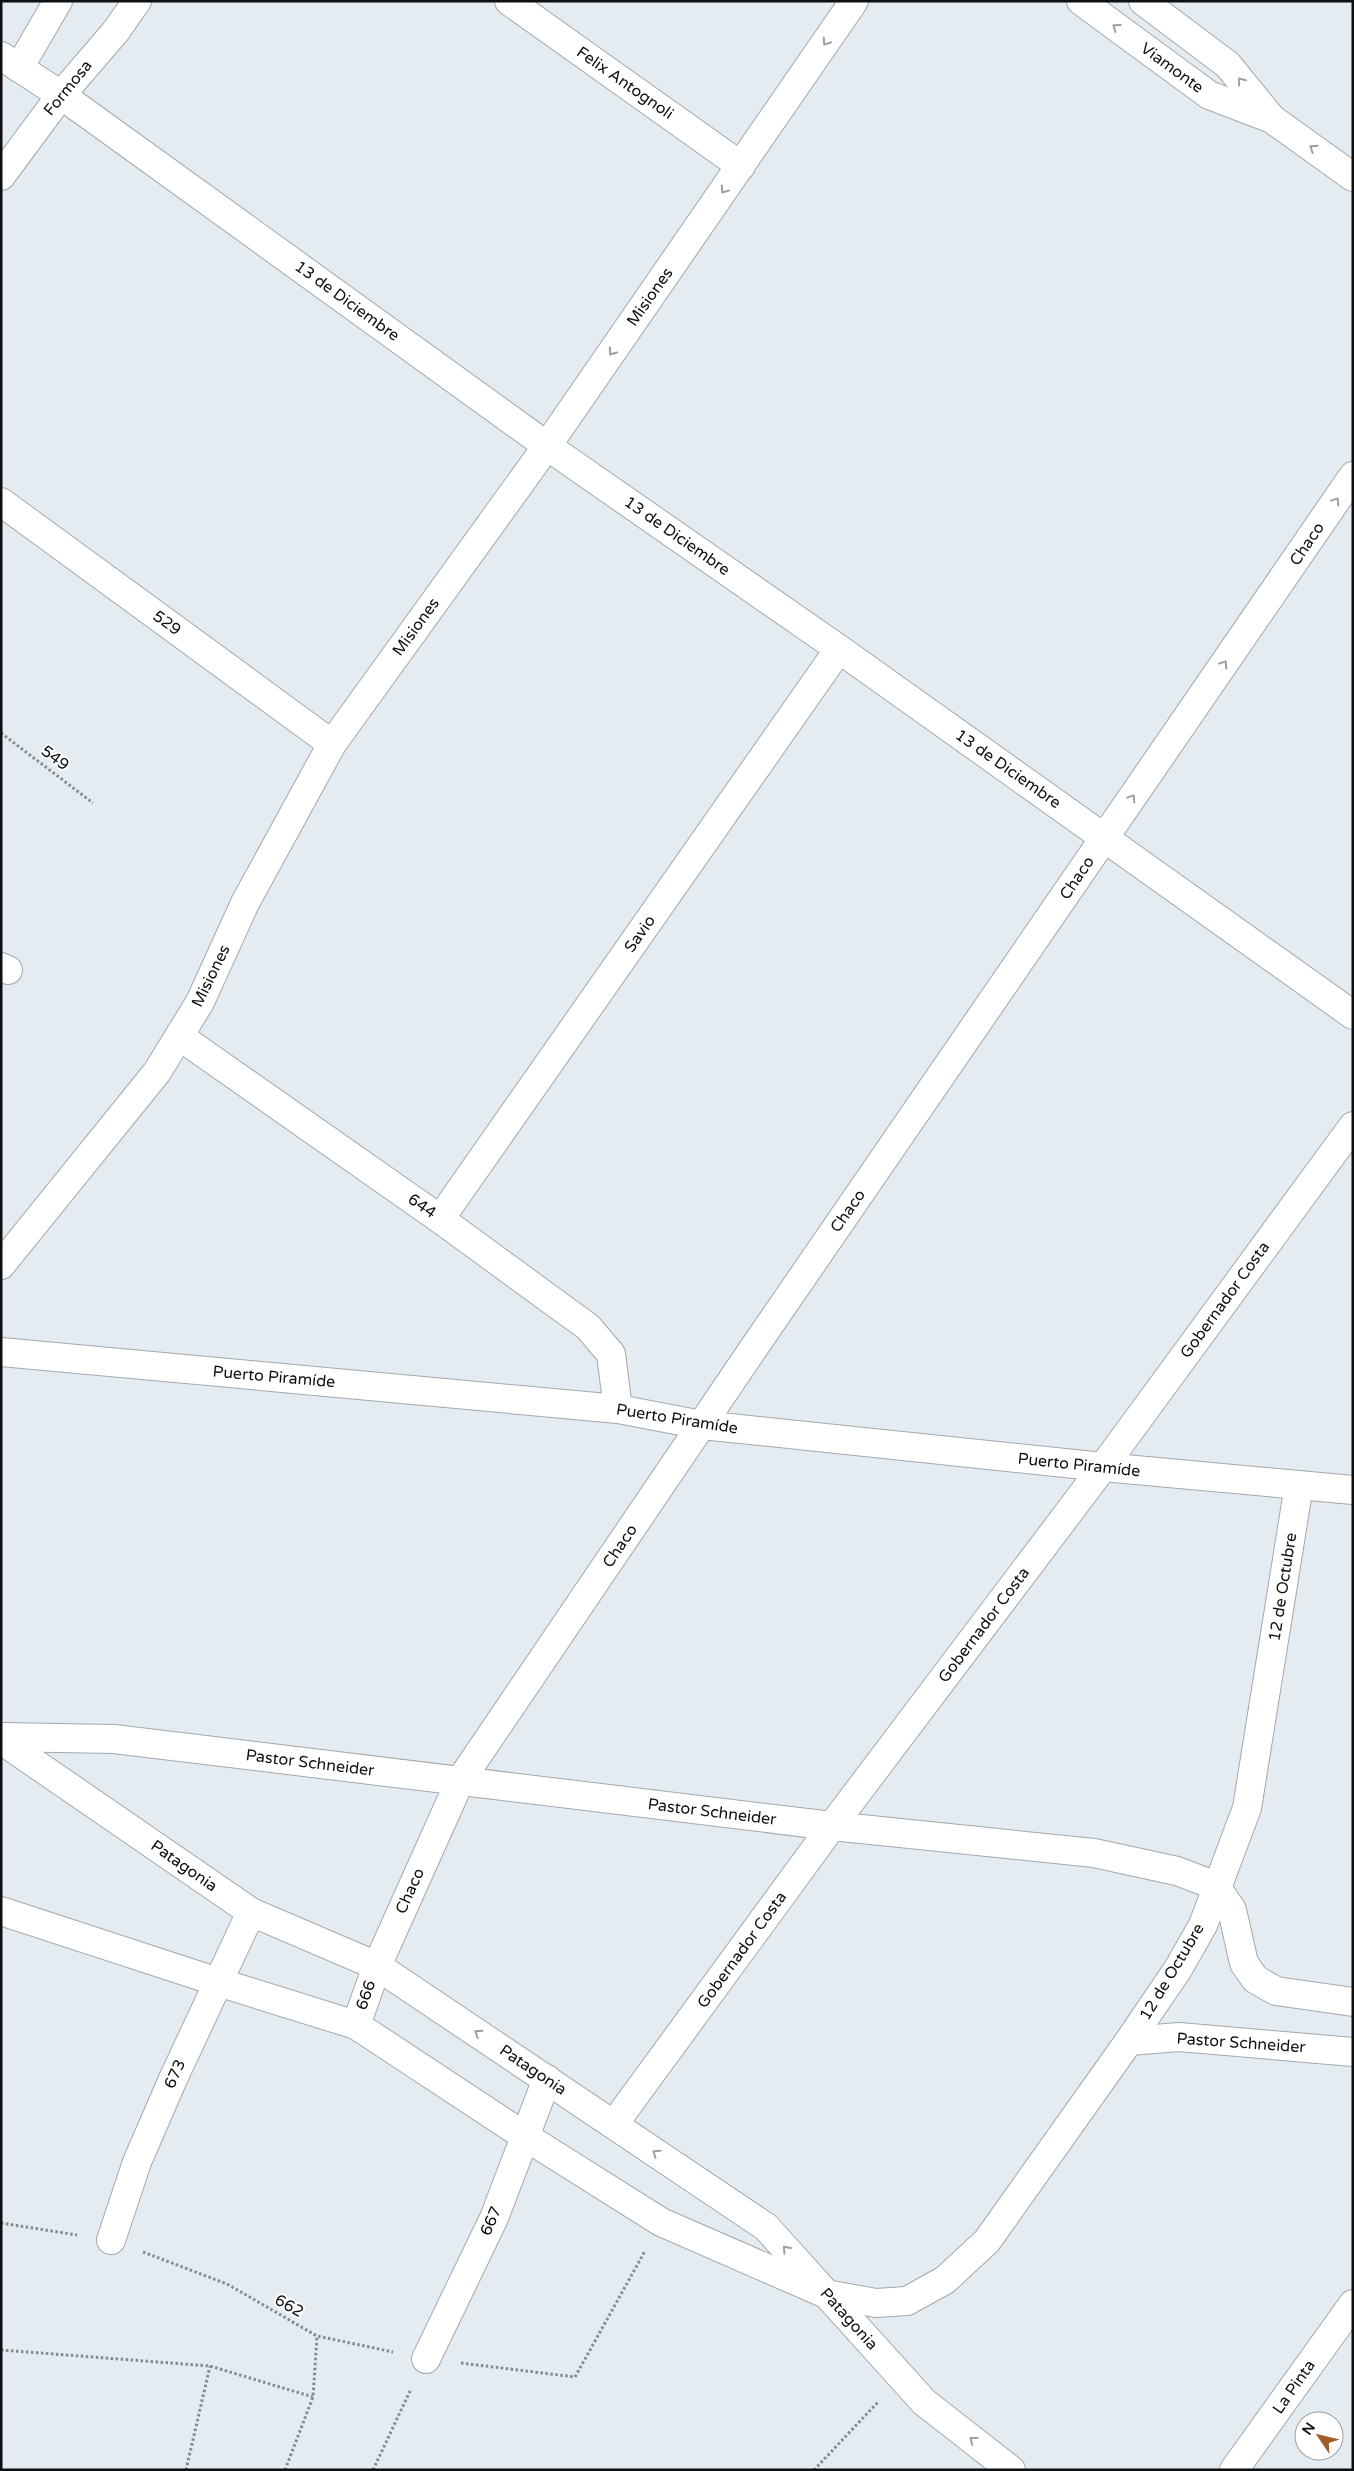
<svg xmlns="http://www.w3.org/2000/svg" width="1354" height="2471" viewBox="0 0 1354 2471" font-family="'Varela Round',sans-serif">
	<rect width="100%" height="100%" fill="#e4ebf1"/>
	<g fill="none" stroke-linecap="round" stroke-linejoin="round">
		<g stroke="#a2a9ae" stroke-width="30">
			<g id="minor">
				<polyline points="509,1 741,166"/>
				<polyline points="1081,1 1209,95 1272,119 1353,177"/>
				<polyline points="1143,1 1228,65 1271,118"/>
				<polyline points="1,56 61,95 547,446 332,744 245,903 200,1002 157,1072 1,1265"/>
				<polyline points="19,68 58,1"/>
				<polyline points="1,176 61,95 116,31 137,1"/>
				<polyline points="1,502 332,744"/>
				<polyline points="1,967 8,970"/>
				<polyline points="179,1036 440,1219 588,1327 611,1354 618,1409"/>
				<polyline points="440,1219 839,649"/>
				<polyline points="1,1352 618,1409 702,1425 1103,1467 1353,1490"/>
				<polyline points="1,1737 114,1739 832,1826 1094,1853 1177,1871 1216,1886 1232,1910 1244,1963 1255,1979 1276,1991 1353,2002"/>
				<polyline points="1,1740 251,1912 377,1966 766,2227 924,2402 1011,2470"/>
				<polyline points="1,1911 218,1982 356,2025 526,2137 661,2222 826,2294 876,2303 907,2301 945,2280 987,2241 1129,2041 1178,1969 1203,1925 1247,1808 1299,1485"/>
				<polyline points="356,2025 377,1966 460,1781 753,1349 1353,476"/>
				<polyline points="1129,2041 1179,2037 1353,2052"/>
				<polyline points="614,2124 832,1826 1103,1467 1353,1126"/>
				<polyline points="111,2240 137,2162 173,2079 251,1912"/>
				<polyline points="426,2359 494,2218 547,2079"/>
				<polyline points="1234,2470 1353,2304"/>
			</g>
		</g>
		<g stroke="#a2a9ae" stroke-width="30">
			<polyline id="tertiary" points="854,1 547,446 839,649 1353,1015"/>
		</g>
		<g stroke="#858a8e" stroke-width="3" stroke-dasharray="2.5 2.5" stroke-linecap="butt">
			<polyline points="1,733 93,803"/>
			<polyline points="1,2223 77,2235"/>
			<polyline points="143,2252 227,2284 317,2336 393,2352"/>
			<polyline points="1,2350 210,2366 313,2397"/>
			<polyline points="461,2363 575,2377 645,2251"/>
			<polyline points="186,2470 210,2366"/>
			<polyline points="285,2470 313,2397 317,2336"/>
			<polyline points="373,2470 411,2389"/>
			<polyline points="814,2470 879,2401"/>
		</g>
		<use href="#minor" stroke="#fff" stroke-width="28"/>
		<use href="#tertiary" stroke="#fff" stroke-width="28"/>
	</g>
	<defs><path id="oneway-chevron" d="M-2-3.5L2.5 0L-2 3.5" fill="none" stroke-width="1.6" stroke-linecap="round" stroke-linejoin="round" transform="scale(1.25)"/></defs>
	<g stroke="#9e9fa0">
		<use href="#oneway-chevron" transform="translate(1116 27) rotate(-144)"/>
		<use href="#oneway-chevron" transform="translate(826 42) rotate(124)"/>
		<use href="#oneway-chevron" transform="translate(1241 81) rotate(-129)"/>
		<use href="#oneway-chevron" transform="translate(1313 148) rotate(-145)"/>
		<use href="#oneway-chevron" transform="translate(724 190) rotate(125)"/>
		<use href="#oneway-chevron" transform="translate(612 352) rotate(125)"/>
		<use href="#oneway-chevron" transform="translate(1336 501) rotate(-56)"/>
		<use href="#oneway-chevron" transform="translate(1224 664) rotate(-56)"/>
		<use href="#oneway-chevron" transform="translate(1132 798) rotate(-56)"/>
		<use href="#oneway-chevron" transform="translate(478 2033) rotate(-146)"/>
		<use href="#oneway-chevron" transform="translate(656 2153) rotate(-145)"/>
		<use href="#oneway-chevron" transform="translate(786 2249) rotate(-132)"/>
		<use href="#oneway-chevron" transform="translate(973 2440) rotate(-142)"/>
	</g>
	<g text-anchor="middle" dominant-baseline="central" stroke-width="4" stroke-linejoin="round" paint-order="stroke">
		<g font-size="16" fill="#0d0f11" stroke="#fff">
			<text transform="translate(1172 68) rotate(36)">Viamonte</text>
			<text transform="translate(625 83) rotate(35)">Felix Antognoli</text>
			<text transform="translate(68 88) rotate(-51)">Formosa</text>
			<text transform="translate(650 297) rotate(-55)">Misiones</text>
			<text transform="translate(347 301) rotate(36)">13 de Diciembre</text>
			<text transform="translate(677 536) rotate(35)">13 de Diciembre</text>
			<text transform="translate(1307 544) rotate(-56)">Chaco</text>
			<text transform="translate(167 623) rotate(36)">529</text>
			<text transform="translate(416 627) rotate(-54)">Misiones</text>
			<text transform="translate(55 758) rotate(37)">549</text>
			<text transform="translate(1008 769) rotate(35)">13 de Diciembre</text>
			<text transform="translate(1077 878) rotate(-56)">Chaco</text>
			<text transform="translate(640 934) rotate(-55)">Savio</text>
			<text transform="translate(211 976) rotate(-64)">Misiones</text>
			<text transform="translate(422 1206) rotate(35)">644</text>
			<text transform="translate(848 1211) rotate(-55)">Chaco</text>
			<text transform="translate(1225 1300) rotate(-54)">Gobernador Costa</text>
			<text transform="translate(274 1377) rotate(5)">Puerto Piramíde</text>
			<text transform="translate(677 1419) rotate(9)">Puerto Piramíde</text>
			<text transform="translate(1079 1465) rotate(6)">Puerto Piramíde</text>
			<text transform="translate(620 1546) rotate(-56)">Chaco</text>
			<text transform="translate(1283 1587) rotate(-81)">12 de Octubre</text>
			<text transform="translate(984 1625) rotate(-53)">Gobernador Costa</text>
			<text transform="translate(310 1763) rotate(7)">Pastor Schneider</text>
			<text transform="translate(712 1812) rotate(7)">Pastor Schneider</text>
			<text transform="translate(184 1866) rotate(35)">Patagonia</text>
			<text transform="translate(410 1891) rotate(-66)">Chaco</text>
			<text transform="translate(742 1950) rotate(-54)">Gobernador Costa</text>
			<text transform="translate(1172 1972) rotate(-59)">12 de Octubre</text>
			<text transform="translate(366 1995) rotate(-71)">666</text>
			<text transform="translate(1241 2043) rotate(4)">Pastor Schneider</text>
			<text transform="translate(533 2070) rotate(34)">Patagonia</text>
			<text transform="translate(175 2074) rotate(-66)">673</text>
			<text transform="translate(491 2221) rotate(-66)">667</text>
			<text transform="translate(289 2306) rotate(29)">662</text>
			<text transform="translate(849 2319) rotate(48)">Patagonia</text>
			<text transform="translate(1294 2387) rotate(-55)">La Pinta</text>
		</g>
	</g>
	<rect width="1354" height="2471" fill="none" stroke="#0d0f11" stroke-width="5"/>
	<g transform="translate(1319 2436) rotate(305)"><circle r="24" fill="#ffffff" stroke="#9e9fa0"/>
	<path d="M0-4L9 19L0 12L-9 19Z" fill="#9f5f27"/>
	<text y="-8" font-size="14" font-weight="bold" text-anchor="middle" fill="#0d0f11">N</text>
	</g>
</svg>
